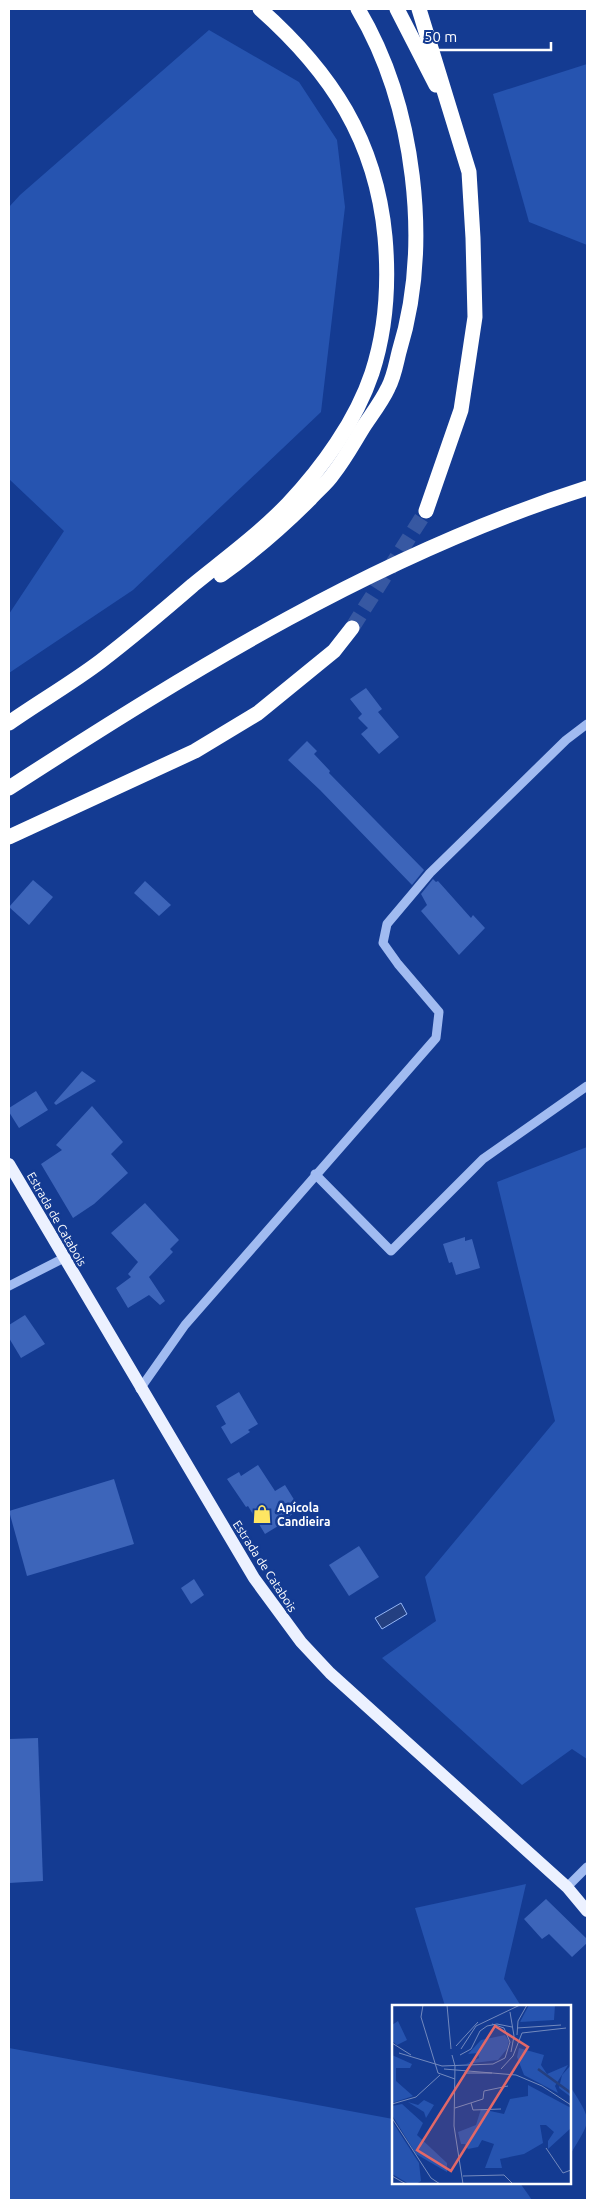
<svg xmlns="http://www.w3.org/2000/svg" width="596" height="2209" viewBox="0 0 596 2209" font-family="Ubuntu,sans-serif">
	<rect width="100%" height="100%" fill="#143b92"/>
	<g fill="#2654b0">
		<polygon points="209,30 299,82 337,140 345,207 321,412 133,590 9,673 9,614 64,531 9,479 9,207 20,195"/>
		<polygon points="587,64 587,245 529,222 493,94"/>
		<polygon points="587,1147 587,1759 572,1749 522,1785 382,1658 436,1621 425,1577 555,1421 497,1182"/>
		<polygon points="526,1884 504,1979 521,2006 445,2006 415,1908"/>
		<polygon points="9,2048 393,2119 394,2183 520,2183 532,2200 9,2200"/>
		<path d="M570,2086C593,2123 592,2118 570,2155Z"/>
	</g>
	<polygon fill="#244081" stroke="#93b4f4" points="401,1603 407,1614 382,1629 375,1618"/>
	<g fill="#3d65ba">
		<polygon points="366,688 382,709 378,712 399,737 379,754 361,734 368,728 358,718 362,714 350,699"/>
		<polygon points="307,741 317,751 314,754 330,771 329,773 424,870 412,885 320,790 288,760"/>
		<polygon points="433,879 436,882 438,881 471,918 473,915 485,928 459,955 421,911 427,905 421,894"/>
		<polygon points="33,880 53,897 29,925 9,907"/>
		<polygon points="145,881 171,905 159,916 134,893"/>
		<polygon points="82,1071 96,1081 56,1105 54,1103"/>
		<polygon points="36,1091 48,1110 19,1128 9,1112 9,1108"/>
		<polygon points="92,1106 123,1142 111,1154 128,1173 94,1204 73,1218 41,1164 62,1150 56,1145"/>
		<polygon points="145,1203 179,1240 170,1249 173,1252 149,1277 165,1301 160,1305 149,1295 128,1308 116,1288 131,1277 128,1274 138,1262 111,1233"/>
		<polygon points="465,1237 465,1241 472,1239 480,1268 456,1275 452,1262 449,1263 443,1244"/>
		<polygon points="25,1315 45,1344 21,1358 9,1338 9,1325"/>
		<polygon points="239,1392 258,1424 248,1430 250,1432 231,1444 221,1427 226,1424 216,1406"/>
		<polygon points="258,1465 275,1491 285,1485 298,1506 292,1510 294,1513 287,1518 288,1520 265,1534 248,1506 246,1507 227,1479 239,1472 241,1476"/>
		<polygon points="114,1479 134,1544 27,1576 9,1511"/>
		<polygon points="359,1546 379,1577 349,1596 329,1565"/>
		<polygon points="194,1579 204,1595 191,1604 181,1588"/>
		<polygon points="38,1738 43,1881 9,1883 9,1739"/>
		<polygon points="546,1899 587,1939 587,1943 572,1957 549,1934 542,1939 524,1919"/>
	</g>
	<g fill="none" stroke-linecap="round" stroke-linejoin="round">
		<polyline stroke="#3758a2" stroke-width="15" stroke-dasharray="15 8" stroke-linecap="butt" points="352,628 426,511"/>
		<g stroke="#a1bbf1" stroke-width="9">
			<polyline points="315,1174 391,1251 483,1159 587,1086"/>
			<polyline points="9,1286 64,1258"/>
			<polyline points="140,1389 185,1325 436,1038 439,1012 398,964 383,943 387,924 430,873 566,740 587,724"/>
			<polyline points="567,1887 587,1867"/>
		</g>
		<polyline stroke="#ecf1ff" stroke-width="12" points="9,1164 254,1578 301,1642 330,1673 567,1887 587,1911"/>
		<g stroke="#fff" stroke-width="15">
			<polyline points="397,9 436,85"/>
			<polyline points="419,9 469,172 473,238 475,317 461,410 426,511"/>
			<path d="M221,575C253,552 282,527 310,499C317,491 327,483 333,474C345,459 354,442 364,426C372,414 382,401 388,388C394,377 396,364 399,352C432,245 415,105 358,9"/>
			<path d="M9,723C39,702 72,683 101,661C132,637 163,611 193,585C225,559 259,534 288,504C322,468 356,421 372,373C386,330 389,282 385,237C376,140 331,72 260,9"/>
			<path d="M9,788C192,670 378,554 587,488"/>
			<polyline points="9,837 195,751 258,713 334,651 352,628"/>
		</g>
	</g>
	<defs>
		<g id="shop-bare" transform="scale(1.5)"><path d="M-5-2.5h2.3a2.7 3.5 0 0 1 5.4 0H5L5.5 6h-11ZM-1.5-2.5h3a1.5 2.3 0 0 0-3 0Z" fill="#ffe662" stroke="#143b92" stroke-width="2.5" paint-order="stroke"/></g>
	</defs>
	<g fill-rule="evenodd">
		<use href="#shop-bare" x="262" y="1514"/>
	</g>
	<g text-anchor="middle" dominant-baseline="central" stroke-width="5" stroke-linejoin="round" paint-order="stroke">
		<g font-size="12" fill="#fff" stroke="#143b92">
			<text transform="translate(57 1219) rotate(60)">Estrada de Catabois</text>
			<text transform="translate(265 1566) rotate(57)">Estrada de Catabois</text>
		</g>
		<g font-size="12" font-weight="bold" fill="#fff" stroke="#143b92" text-anchor="start">
			<text x="277" y="1507">Apícola<tspan x="277" dy="14">Candieira</tspan></text>
		</g>
	</g>
	<g transform="translate(392 2005)">
		<rect width="179" height="179" fill="#143b92"/>
		<path d="M137,0H163L162,15L128,17ZM6,16L15,35L5,40L0,36V20ZM113,30L117,36L115,44L106,55L74,59L87,53L86,48L76,49L89,35ZM127,43L152,50L149,60L155,69L176,60L163,81L166,88L132,70L125,52ZM0,50L20,59L18,63H4V76L21,91L0,98ZM179,60V92L167,83L170,70ZM136,80L179,103V123L156,144V136L162,127L154,120H148L151,138L132,149L108,154L110,163H93L102,139L90,135L86,142L76,144L73,139H69L66,127L84,120L89,104L112,109L118,94L136,91ZM32,95L42,100L34,113L32,107L16,97L26,100ZM10,99L31,118L25,130L55,158V167L24,149L0,110V101ZM0,116L27,158L29,176L24,179H17L0,169Z" fill="#2654b0"/>
		<path fill="none" stroke="#244081" stroke-width="2.5" d="M146,64L179,88"/>
		<path fill="none" stroke="#7289be" stroke-width="1" d="M31,0L29,12L46,68L63,74M55,0L59,44M118,7L122,31L119,47M125,23L169,20M125,30L126,16L135,0M0,38L19,50M64,41L86,17M69,44L84,21L128,0M7,48L50,61L101,59L113,53L118,37L112,23L100,19M60,50L63,61L62,121L71,179M68,50L79,44L88,26L95,21L105,19L120,22M52,64L124,70L150,81L179,100M109,64L121,51L130,28L174,23M72,68H100M79,98L81,105L109,104M0,99L24,92L48,70M63,103L91,94L92,86L116,81M0,113L39,173L48,179M154,143L171,168L179,165M0,171L14,179M71,171L112,170L121,179"/>
		<path fill="#e26868" fill-opacity="0.15" stroke="#e26868" stroke-width="2.5" d="M103,21L136,42L59,166L25,145Z"/>
		<rect width="179" height="179" fill="none" stroke="#fff" stroke-width="2.5"/>
	</g>
	<rect width="596" height="2209" fill="none" stroke="#ffffff" stroke-width="20"/>
	<path d="M416 42v8h135v-8" fill="none" stroke="#ffffff" stroke-width="2.5"/>
	<text x="424" y="42" font-size="15" fill="#ffffff" stroke="#143b92" stroke-width="4" paint-order="stroke">50 m</text>
</svg>
